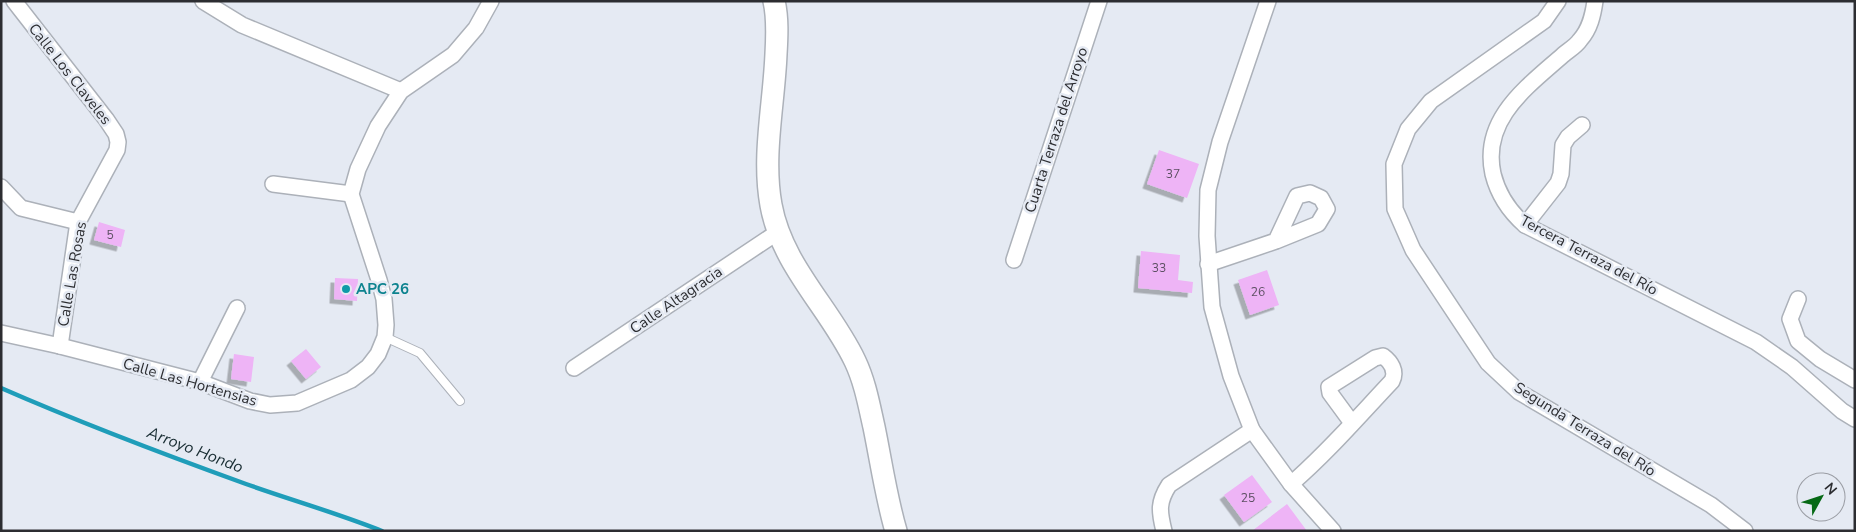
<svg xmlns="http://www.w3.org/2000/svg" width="1856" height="532" viewBox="0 0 1856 532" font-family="'Nunito Sans',sans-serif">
	<defs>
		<filter id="shadow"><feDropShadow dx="-4.5" dy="4.5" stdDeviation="0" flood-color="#0004"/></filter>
	</defs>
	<rect width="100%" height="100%" fill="#e5eaf3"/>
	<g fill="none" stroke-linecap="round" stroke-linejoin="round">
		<path stroke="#1f9db9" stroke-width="4.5" d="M1,388C81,423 163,454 246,484C291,500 337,513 382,531"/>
	</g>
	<g fill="#eeb4f6" filter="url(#shadow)">
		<polygon points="1159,150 1199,164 1187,198 1147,184"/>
		<polygon points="99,222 125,230 121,247 94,240"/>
		<polygon points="1141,251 1180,255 1178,280 1193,282 1192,293 1138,288"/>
		<polygon points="1267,270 1279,305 1250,315 1238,280"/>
		<polygon points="335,278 358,279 357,301 334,299"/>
		<polygon points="306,349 321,367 306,379 291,361"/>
		<polygon points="234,354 254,357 251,382 231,379"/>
		<polygon points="1252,475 1272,502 1244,522 1224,495"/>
		<polygon points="1287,504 1307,531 1252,531"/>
	</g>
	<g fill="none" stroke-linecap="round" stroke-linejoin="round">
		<g stroke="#acb1b9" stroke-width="10">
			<polyline id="service" points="385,337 420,353 460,401"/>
		</g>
		<g stroke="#acb1b9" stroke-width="18">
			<g id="minor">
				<polyline points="14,1 106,119 116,134 118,142 117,150 78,222 60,346"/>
				<polyline points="203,1 242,25 401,91"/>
				<polyline points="1268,1 1220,142 1208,190 1207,236 1212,307 1231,376 1252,430 1291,484 1333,531"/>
				<polyline points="1558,1 1544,21 1431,101 1408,129 1394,164 1395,209 1413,250 1488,363 1519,392 1711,505 1745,531"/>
				<path d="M1595,1C1593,15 1590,29 1580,40C1576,46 1569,50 1563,55C1527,87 1481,119 1493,174C1498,194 1509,211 1525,225L1756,342L1792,367L1842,411L1855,419"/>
				<polyline points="273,184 351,194"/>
				<polyline points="1,187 21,208 78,222"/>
				<polyline points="1525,225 1558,183 1561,174 1563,145 1568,137 1582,125"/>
				<polyline points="1014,260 1099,1"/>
				<polyline points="1208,264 1276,241 1318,224 1327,209 1321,198 1310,193 1297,196 1276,241"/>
				<polyline points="1798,299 1790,319 1798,341 1820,359 1855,380"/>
				<polyline points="1,333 60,346 200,382 250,401 270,405 297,403 351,380 368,367 378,354 385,337 386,325 384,299 379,280 351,194 358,169 378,126 401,91 453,55 476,28 491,1"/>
				<polyline points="574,368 778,232"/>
				<polyline points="200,382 237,308"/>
				<path d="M1291,484C1327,453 1359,416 1392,381C1397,371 1391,362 1383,356L1375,358L1329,387L1330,393L1352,423"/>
				<path d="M1164,531C1159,511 1158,502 1169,485L1252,430"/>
			</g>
		</g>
		<g stroke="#acb1b9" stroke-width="24">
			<path id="secondary" d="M774,1C778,18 777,37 776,54C774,104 762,156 771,205C782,266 830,308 855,361C865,382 869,405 874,427C881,461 886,497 896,531"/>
		</g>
		<use href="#service" stroke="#fff" stroke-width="8"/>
		<use href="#minor" stroke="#fff" stroke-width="15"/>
		<use href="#secondary" stroke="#fff" stroke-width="21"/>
	</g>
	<circle fill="#0f9aa8" stroke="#e5eaf3" stroke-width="2" cx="346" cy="289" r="5"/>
	<g text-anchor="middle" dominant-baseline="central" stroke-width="5" stroke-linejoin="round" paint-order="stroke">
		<g font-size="12" fill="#5c4f62">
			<text x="1173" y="174">37</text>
			<text x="110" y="235">5</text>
			<text x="1159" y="268">33</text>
			<text x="1258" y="292">26</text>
			<text x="1248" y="498">25</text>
		</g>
		<g font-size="15" fill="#2c2d31" stroke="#e5eaf3">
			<text transform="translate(70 74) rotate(52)">Calle Los Claveles</text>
			<text transform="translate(1056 130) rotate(-72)">Cuarta Terraza del Arroyo</text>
			<text transform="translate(1589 255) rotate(28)">Tercera Terraza del Río</text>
			<text transform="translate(72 274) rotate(-80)">Calle Las Rosas</text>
			<text transform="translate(676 300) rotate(-34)">Calle Altagracia</text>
			<text transform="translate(190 382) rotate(16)">Calle Las Hortensias</text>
			<text transform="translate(1585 429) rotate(32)">Segunda Terraza del Río</text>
		</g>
		<g font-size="15" font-weight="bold" fill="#0d838f" stroke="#e5eaf3" text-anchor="start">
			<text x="356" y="289">APC 26</text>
		</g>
		<g font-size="16" font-style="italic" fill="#192d33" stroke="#e5eaf3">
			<text transform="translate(195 450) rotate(21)">Arroyo Hondo</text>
		</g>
	</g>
	<rect width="1856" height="532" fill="none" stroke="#2c2d31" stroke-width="5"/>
	<g transform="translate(1821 497) rotate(50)"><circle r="24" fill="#e5eaf3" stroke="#9b9ea5"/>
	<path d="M0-4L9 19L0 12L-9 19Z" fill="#066915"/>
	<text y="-8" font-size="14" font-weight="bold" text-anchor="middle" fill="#2c2d31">N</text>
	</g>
</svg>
